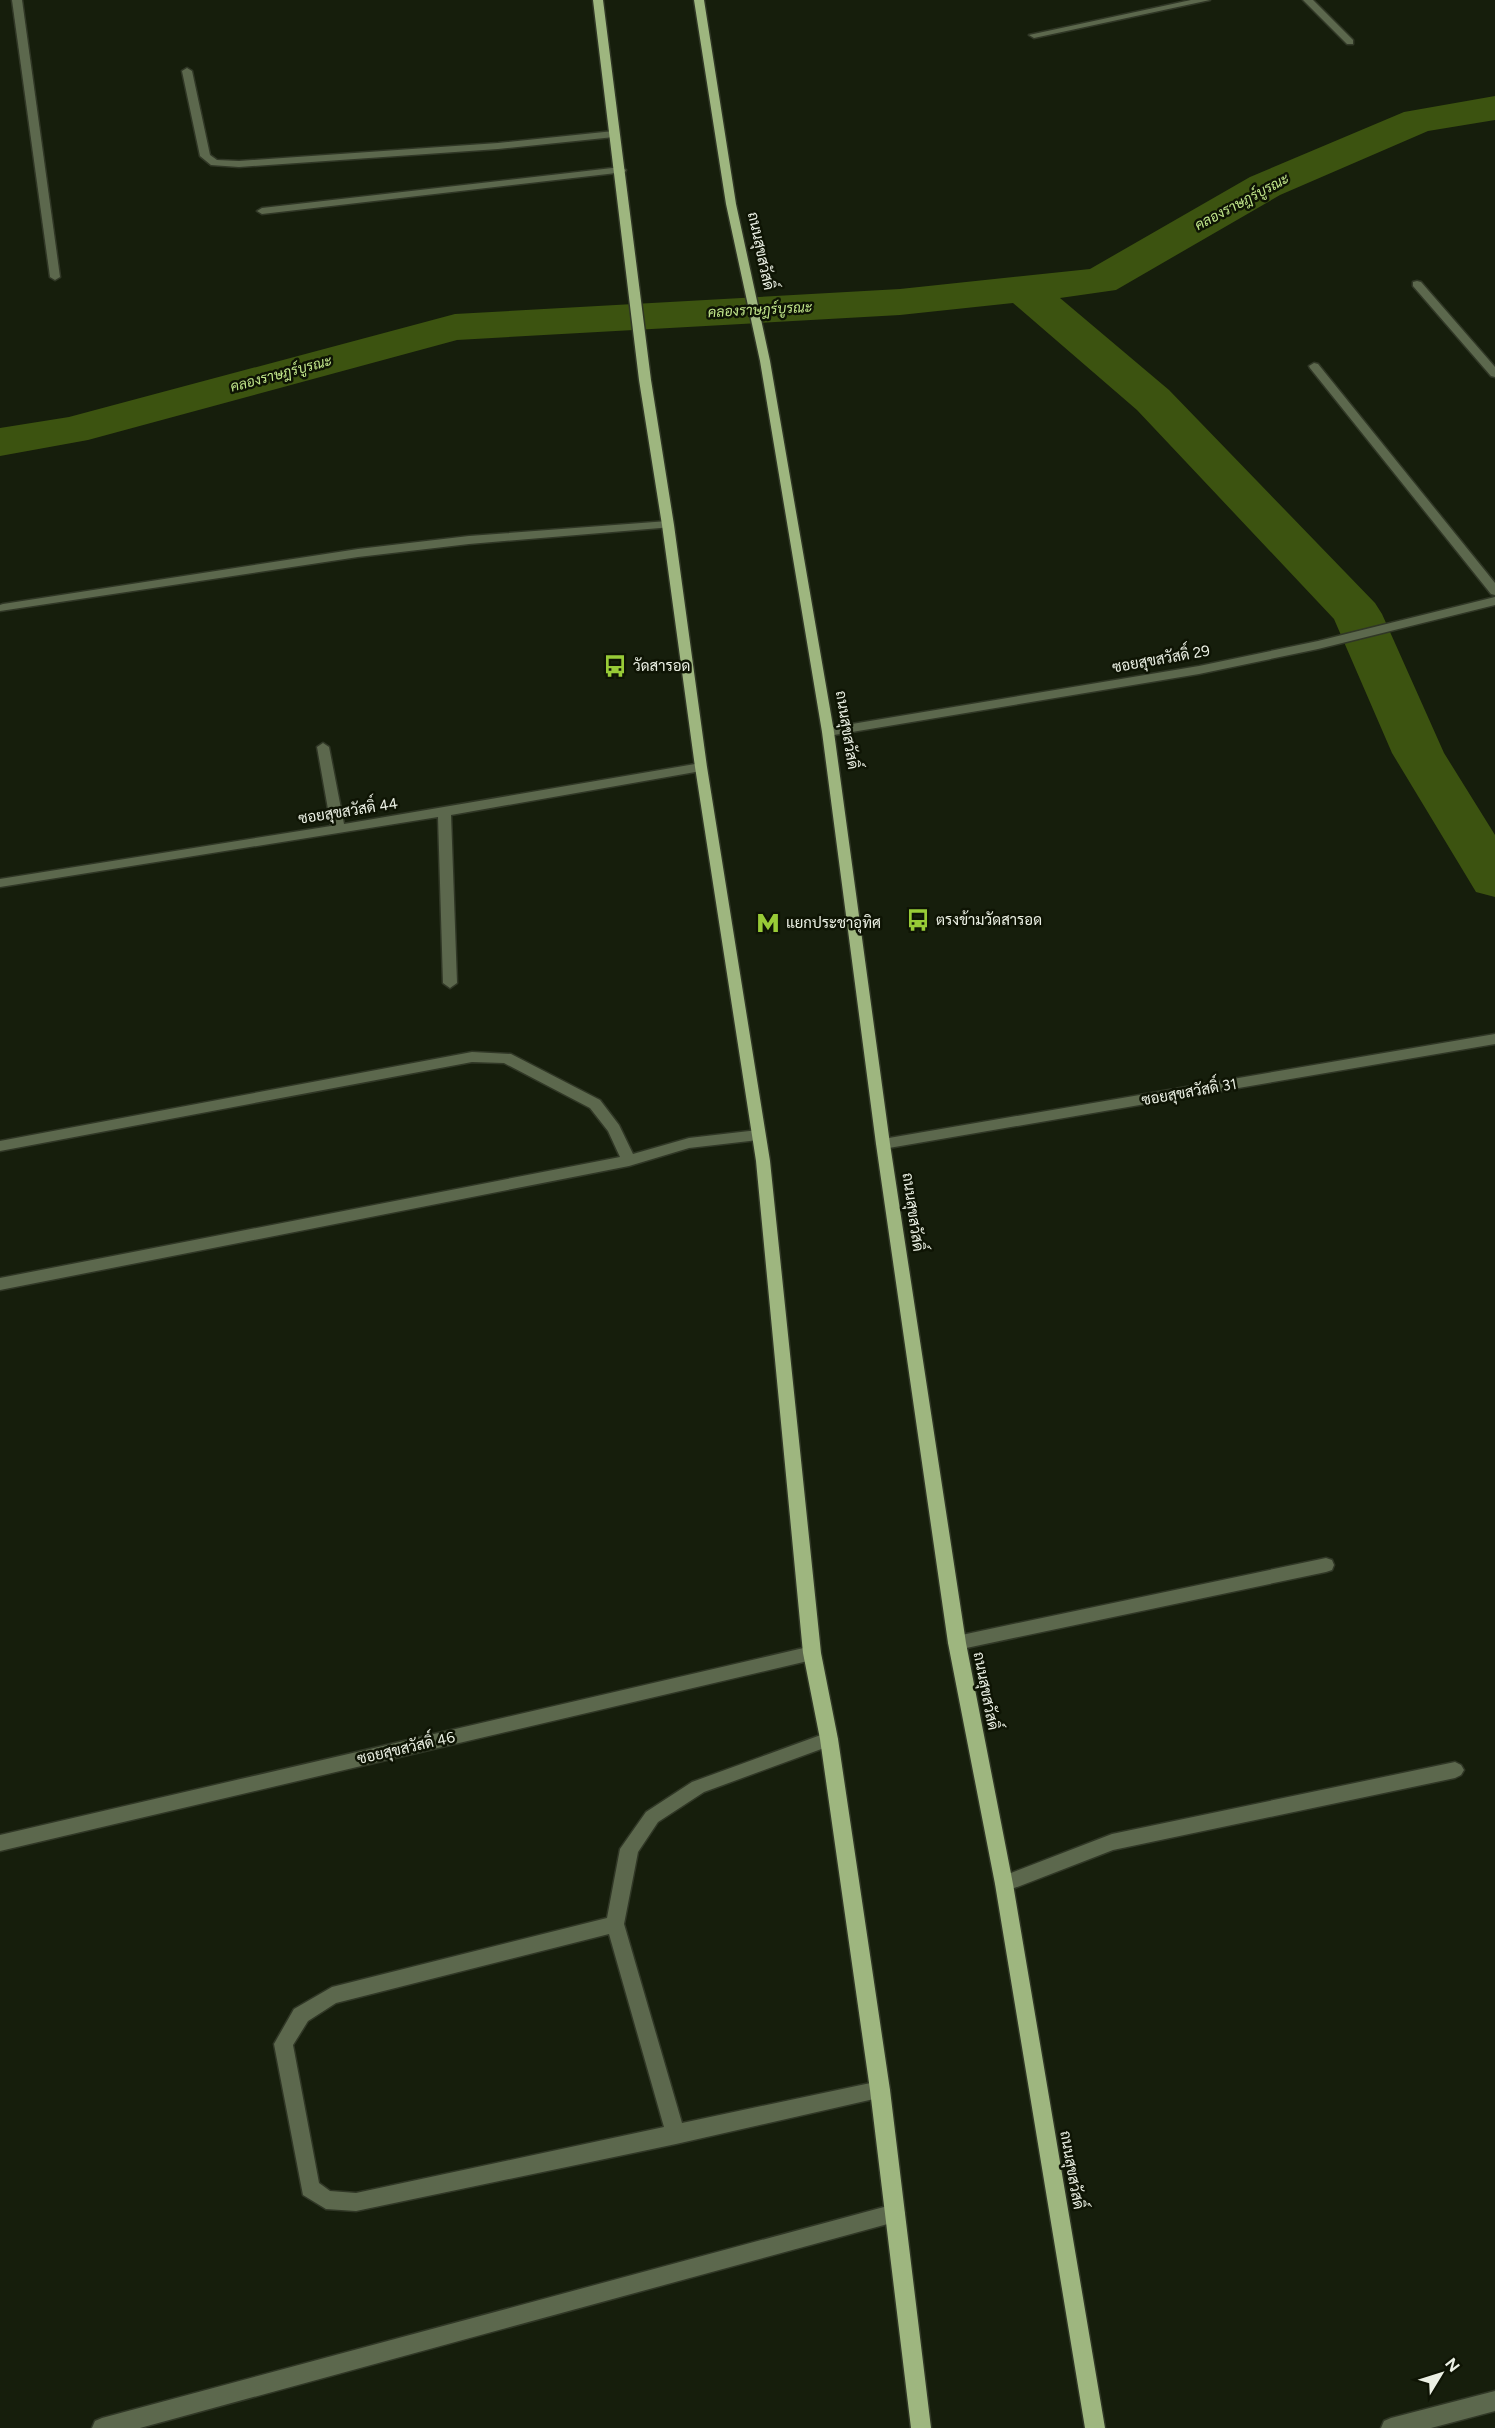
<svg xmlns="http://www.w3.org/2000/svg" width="1495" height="2428" viewBox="0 0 1495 2428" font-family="Figtree,Sarabun,sans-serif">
	<rect width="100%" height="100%" fill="#161e0c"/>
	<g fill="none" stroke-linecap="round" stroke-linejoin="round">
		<polygon fill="#3c5310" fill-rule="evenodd" points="1495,96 1495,120 1428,131 1280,195 1116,290 1060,298 1169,390 1375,603 1382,614 1444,753 1495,835 1495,897 1476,892 1392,753 1334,619 1137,410 1013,303 900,315 457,340 88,440 0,456 0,428 69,417 455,314 900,289 1090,269 1250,177 1404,112"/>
		<g stroke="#303726" stroke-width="3">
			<g id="minor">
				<polygon points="12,0 22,0 60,277 55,280 50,277"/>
				<polygon points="1191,0 1210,0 1034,38 1029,35"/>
				<polygon points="1303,0 1313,0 1353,40 1353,44 1347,44"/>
				<polygon points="187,68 192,71 210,155 217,160 239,161 498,143 614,131 619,134 614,137 498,149 239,167 211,165 200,156 182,71"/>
				<polygon points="621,167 626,170 625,172 262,214 257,211 262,208"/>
				<polygon points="1417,281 1421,282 1495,367 1495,377 1491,376 1413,286 1413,282"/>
				<polygon points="1314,363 1318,364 1495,583 1495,595 1491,594 1310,368 1309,366"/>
				<polygon points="668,521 672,523 672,527 469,544 358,557 0,611 0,605 3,604 358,549 469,536"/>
				<polygon points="1495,597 1495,605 1318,649 1199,674 828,736 822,732 828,728 1199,666 1318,641"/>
				<polygon points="323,743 329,747 344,824 701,763 707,767 701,771 451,815 457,983 450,988 443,983 438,817 0,887 0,879 331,826 317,747"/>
				<polygon points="1495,1034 1495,1044 883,1149 876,1144 883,1139"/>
				<polygon points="472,1052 511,1054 600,1100 619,1125 633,1154 689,1138 758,1130 765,1135 758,1140 689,1148 629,1166 0,1290 0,1278 620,1157 608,1131 590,1108 504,1063 472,1062 0,1151 0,1141"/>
				<polygon points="1326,1558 1332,1560 1334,1565 1332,1570 1326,1572 957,1650 951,1648 948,1643 951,1638 957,1636"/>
				<polygon points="812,1646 818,1648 821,1653 818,1658 812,1660 0,1851 0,1835"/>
				<path d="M829,1732L835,1734L838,1739L835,1744L704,1792L658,1822L638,1852L624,1924L682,2123L880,2081L887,2084L890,2090L887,2096L676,2144L356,2211L326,2209L303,2195L274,2044L294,2009L332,1987L607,1918L620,1849L646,1812L692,1782ZM609,1934L664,2127L356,2193L330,2191L319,2183L293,2045L308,2021L336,2003Z"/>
				<polygon points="1455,1762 1461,1765 1464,1770 1461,1775 1455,1778 1113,1850 1004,1892 998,1890 995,1884 998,1878 1112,1834"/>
				<polygon points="895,2204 902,2206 905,2213 902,2220 895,2222 140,2428 92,2428 95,2421 102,2418"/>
				<polygon points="1495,2391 1495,2411 1431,2428 1381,2428 1384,2421 1391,2418"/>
			</g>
		</g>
		<g stroke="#303726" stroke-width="3">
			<g id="major">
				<polygon points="593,0 603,0 651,380 674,525 707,767 770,1161 821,1653 838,1739 890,2090 931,2428 911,2428 870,2090 820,1739 803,1653 756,1161 695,767 662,525 639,380"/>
				<polygon points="694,0 704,0 736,204 770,361 834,732 890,1144 966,1643 1013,1884 1105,2428 1085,2428 995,1884 948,1643 876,1144 822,732 760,361 726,204"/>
			</g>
		</g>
		<use href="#minor" fill="#5c684d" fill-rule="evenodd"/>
		<use href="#major" fill="#9eb67f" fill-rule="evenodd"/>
	</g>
	<defs>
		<g id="bus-bare" transform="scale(1.8)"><path d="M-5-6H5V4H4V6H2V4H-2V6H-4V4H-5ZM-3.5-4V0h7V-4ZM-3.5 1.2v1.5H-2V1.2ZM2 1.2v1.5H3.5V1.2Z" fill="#98cb37" stroke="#0e1404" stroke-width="2.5" paint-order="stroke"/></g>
		<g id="metro-bare" transform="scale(1.8)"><path d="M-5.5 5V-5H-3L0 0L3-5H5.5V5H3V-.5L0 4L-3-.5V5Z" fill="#98cb37" stroke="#0e1404" stroke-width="2.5" paint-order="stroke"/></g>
	</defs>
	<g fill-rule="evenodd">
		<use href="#bus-bare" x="615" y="666"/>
		<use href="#bus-bare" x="918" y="920"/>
		<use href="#metro-bare" x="768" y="923"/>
	</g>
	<g text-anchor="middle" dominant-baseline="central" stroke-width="5" stroke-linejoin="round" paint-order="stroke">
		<g font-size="14" font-style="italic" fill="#c2e78b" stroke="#0e1404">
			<text transform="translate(1242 202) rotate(-28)">คลองราษฎร์บูรณะ</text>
			<text transform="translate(760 310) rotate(-3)">คลองราษฎร์บูรณะ</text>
			<text transform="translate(281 374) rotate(-15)">คลองราษฎร์บูรณะ</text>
		</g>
		<g font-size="15" fill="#ebf0e4" stroke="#0e1404">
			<text transform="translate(761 251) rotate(78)">ถนนสุขสวัสดิ์</text>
			<text transform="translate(1161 659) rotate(-10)">ซอยสุขสวัสดิ์ 29</text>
			<text transform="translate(847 730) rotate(81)">ถนนสุขสวัสดิ์</text>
			<text transform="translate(348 811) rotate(-9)">ซอยสุขสวัสดิ์ 44</text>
			<text transform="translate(1189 1092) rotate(-10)">ซอยสุขสวัสดิ์ 31</text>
			<text transform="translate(913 1212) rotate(82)">ถนนสุขสวัสดิ์</text>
			<text transform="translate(986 1691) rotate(79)">ถนนสุขสวัสดิ์</text>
			<text transform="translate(406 1748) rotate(-13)">ซอยสุขสวัสดิ์ 46</text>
			<text transform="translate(1072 2170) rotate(80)">ถนนสุขสวัสดิ์</text>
		</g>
		<g font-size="15" fill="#ebf0e4" stroke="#0e1404" text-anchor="start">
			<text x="633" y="666">วัดสารอด</text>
			<text x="936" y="920">ตรงข้ามวัดสารอด</text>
			<text x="786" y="923">แยกประชาอุทิศ</text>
		</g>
	</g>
	<g transform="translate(1441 2374) rotate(52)" stroke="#0e1404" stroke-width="4.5" paint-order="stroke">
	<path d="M0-4.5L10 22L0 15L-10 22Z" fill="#ebf0e4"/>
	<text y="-9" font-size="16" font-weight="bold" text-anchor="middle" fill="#ebf0e4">N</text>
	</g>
</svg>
